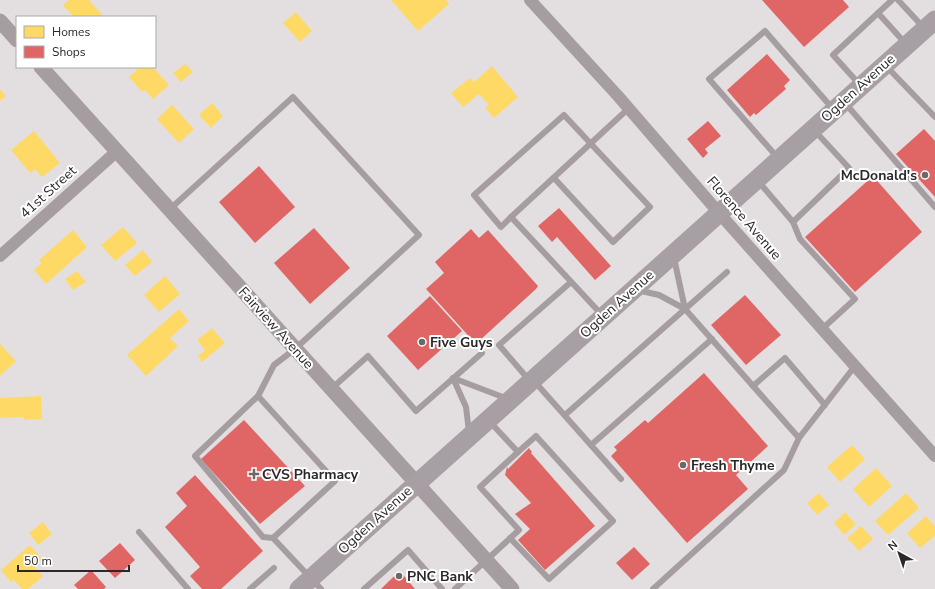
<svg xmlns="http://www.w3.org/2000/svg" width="935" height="589" viewBox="0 0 935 589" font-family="'Nunito Sans',sans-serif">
	<rect width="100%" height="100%" fill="#e3dfe1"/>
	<g fill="#ffd966">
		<polygon points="69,0 89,0 104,17 74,17 63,5"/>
		<polygon points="391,0 446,0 449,4 418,31"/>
		<polygon points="296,12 312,31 300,42 283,23"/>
		<polygon points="185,64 193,72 181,82 173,73"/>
		<polygon points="492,66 518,97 494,118 485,108 489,105 479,94 463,107 451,93 470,78 474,82"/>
		<polygon points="140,67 153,67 169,85 153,99 145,90 142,92 129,77"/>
		<polygon points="0,89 6,96 0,101"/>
		<polygon points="212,103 223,116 211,128 199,115"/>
		<polygon points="172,105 194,129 179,143 157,119"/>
		<polygon points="34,131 60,163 42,177 35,169 30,173 11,150"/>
		<polygon points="123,227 137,243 115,261 101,245"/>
		<polygon points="73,230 87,247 46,284 34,270 42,263 39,260"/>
		<polygon points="143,250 152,262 135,276 125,265"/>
		<polygon points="77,271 86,282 73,290 65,279"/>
		<polygon points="165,276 180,294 159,312 144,295"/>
		<polygon points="179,309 189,321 170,338 178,346 146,376 127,355"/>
		<polygon points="212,328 225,343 202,362 198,356 205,350 197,340"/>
		<polygon points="0,344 16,361 0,376"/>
		<polygon points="41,396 42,419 24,420 24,417 0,418 0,398"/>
		<polygon points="852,445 865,459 840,482 827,467"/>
		<polygon points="876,468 892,486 869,507 853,489"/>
		<polygon points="819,493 829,505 817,515 807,503"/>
		<polygon points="906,493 919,508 888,535 875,521"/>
		<polygon points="845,512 856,524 844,535 834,523"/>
		<polygon points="926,516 935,526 935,536 920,548 907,533"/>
		<polygon points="43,522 52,534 38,545 29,533"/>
		<polygon points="861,526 873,539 859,551 847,538"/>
		<polygon points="30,545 42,559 34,566 43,576 28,589 22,589 14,580 11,582 1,570"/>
	</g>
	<g fill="#e06666">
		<polygon points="762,0 843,0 849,7 804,47"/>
		<polygon points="767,54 790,80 784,86 786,89 756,115 754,113 750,117 727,90"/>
		<polygon points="708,121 721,136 705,149 708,153 703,158 687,139"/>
		<polygon points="924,129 935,141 935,197 896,154"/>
		<polygon points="259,166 295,207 255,243 219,202"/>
		<polygon points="873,176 922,232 855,292 805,237"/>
		<polygon points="559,208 611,266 595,280 557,237 552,242 538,226"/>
		<polygon points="314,228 350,268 310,304 274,263"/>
		<polygon points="471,229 479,238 488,230 538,286 536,289 478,342 475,343 426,289 444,273 435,262"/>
		<polygon points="745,295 781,335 746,365 711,325"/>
		<polygon points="430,296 462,331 418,370 387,336"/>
		<polygon points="704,373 768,446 736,475 748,489 687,543 611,456 617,450 614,447 645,420 648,423"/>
		<polygon points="244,420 305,486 260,524 201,459"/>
		<polygon points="529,448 532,452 531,453 595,526 545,570 518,540 530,529 515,514 531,503 505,475 507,467 508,469"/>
		<polygon points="195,475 263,551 221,589 202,589 190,576 200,567 165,527 187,506 176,493"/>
		<polygon points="120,543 135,560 115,578 99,561"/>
		<polygon points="634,547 650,564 632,580 616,563"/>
		<polygon points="91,570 106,587 104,589 78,589 74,585"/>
		<polygon points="400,571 415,589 381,589 388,582"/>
	</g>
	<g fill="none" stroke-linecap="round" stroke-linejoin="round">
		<g stroke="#a69da1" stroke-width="6">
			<polyline points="898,0 924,28"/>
			<polyline points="878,13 892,0"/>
			<polyline points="886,66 935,117"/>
			<polyline points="860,85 833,55 878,13 906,44"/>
			<polyline points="845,103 935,207"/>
			<polyline points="777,157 709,79 765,31 833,109"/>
			<polyline points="758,181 793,222 849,168 815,131"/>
			<polyline points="170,209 293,97 419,235 295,349 274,365 258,396 195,456 263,537 273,538 321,589"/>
			<polyline points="511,217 501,227 474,195 564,115 650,207 613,242 554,178"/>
			<polyline points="793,222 800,239 855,299 822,329"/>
			<polyline points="674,258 685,309"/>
			<polyline points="637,290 659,295 685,309 799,438"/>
			<polyline points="602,315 511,217 629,108"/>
			<polyline points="453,378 466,407 469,432"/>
			<polyline points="453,378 508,399"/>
			<polyline points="529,380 499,345 571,282"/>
			<polyline points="535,382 621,479"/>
			<polyline points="753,386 785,358 825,405"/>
			<polyline points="331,389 368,356 416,411 482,353"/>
			<polyline points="258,396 335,481 273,538"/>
			<polyline points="565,415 727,272"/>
			<polyline points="591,445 712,339"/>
			<polyline points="139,532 188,589"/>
			<polyline points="510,538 549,579 613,521 536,436 518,452"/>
			<polyline points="250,589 274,568"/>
			<polyline points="364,589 408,550 442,589"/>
			<polyline points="455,589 519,530 480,487 518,452 490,422"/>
			<polyline points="653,589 784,470 799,438 855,366"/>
		</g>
		<g stroke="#a69da1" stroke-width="12">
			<polyline points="530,0 618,96 719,213 935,456"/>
			<polyline points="0,256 116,152"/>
		</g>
		<g stroke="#a69da1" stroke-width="15">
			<polyline points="0,21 17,40"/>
			<polyline points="41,67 512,589"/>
		</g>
		<polyline stroke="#a89fa5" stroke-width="19" points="299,589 935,20"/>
	</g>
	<g fill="#6b6869" stroke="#fff" stroke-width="1.5">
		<circle cx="925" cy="175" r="4"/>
		<circle cx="422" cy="342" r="4"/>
		<circle cx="683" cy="465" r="4"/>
		<path d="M252 468h4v4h4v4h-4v4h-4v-4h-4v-4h4z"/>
		<circle cx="399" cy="576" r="4"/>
	</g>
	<g text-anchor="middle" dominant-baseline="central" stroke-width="4" stroke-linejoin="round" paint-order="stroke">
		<g font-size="14" fill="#2a2829" stroke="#fff">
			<text transform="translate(858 88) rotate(-42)">Ogden Avenue</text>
			<text transform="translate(48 192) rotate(-42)">41st Street</text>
			<text transform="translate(744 218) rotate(49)">Florence Avenue</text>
			<text transform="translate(617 304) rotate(-42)">Ogden Avenue</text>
			<text transform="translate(276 328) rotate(48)">Fairview Avenue</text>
			<text transform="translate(375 520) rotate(-42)">Ogden Avenue</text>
		</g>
		<g font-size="14" font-weight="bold" fill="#2a2829" stroke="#fff" text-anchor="start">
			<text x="917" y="175" text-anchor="end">McDonald's</text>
			<text x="430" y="342">Five Guys</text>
			<text x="691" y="465">Fresh Thyme</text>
			<text x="262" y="474">CVS Pharmacy</text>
			<text x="407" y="576">PNC Bank</text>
		</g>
	</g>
	<rect x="16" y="16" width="140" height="52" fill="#ffffff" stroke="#aaa9a9"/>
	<rect x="24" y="26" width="20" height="12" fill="#ffd966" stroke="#aaa9a9"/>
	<text x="52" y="36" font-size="12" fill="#2a2829">Homes</text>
	<rect x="24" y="46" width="20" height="12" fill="#e06666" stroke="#aaa9a9"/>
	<text x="52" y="56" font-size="12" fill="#2a2829">Shops</text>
	<g transform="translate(899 553) rotate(320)" stroke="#ffffff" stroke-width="3" paint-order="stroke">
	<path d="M0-3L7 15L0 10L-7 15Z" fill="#2a2829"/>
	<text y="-6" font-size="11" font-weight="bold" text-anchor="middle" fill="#2a2829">N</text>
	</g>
	<path d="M18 565v6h111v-6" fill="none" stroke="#2a2829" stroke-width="2"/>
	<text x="24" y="565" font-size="12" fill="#2a2829" stroke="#ffffff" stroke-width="3" paint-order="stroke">50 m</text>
</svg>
